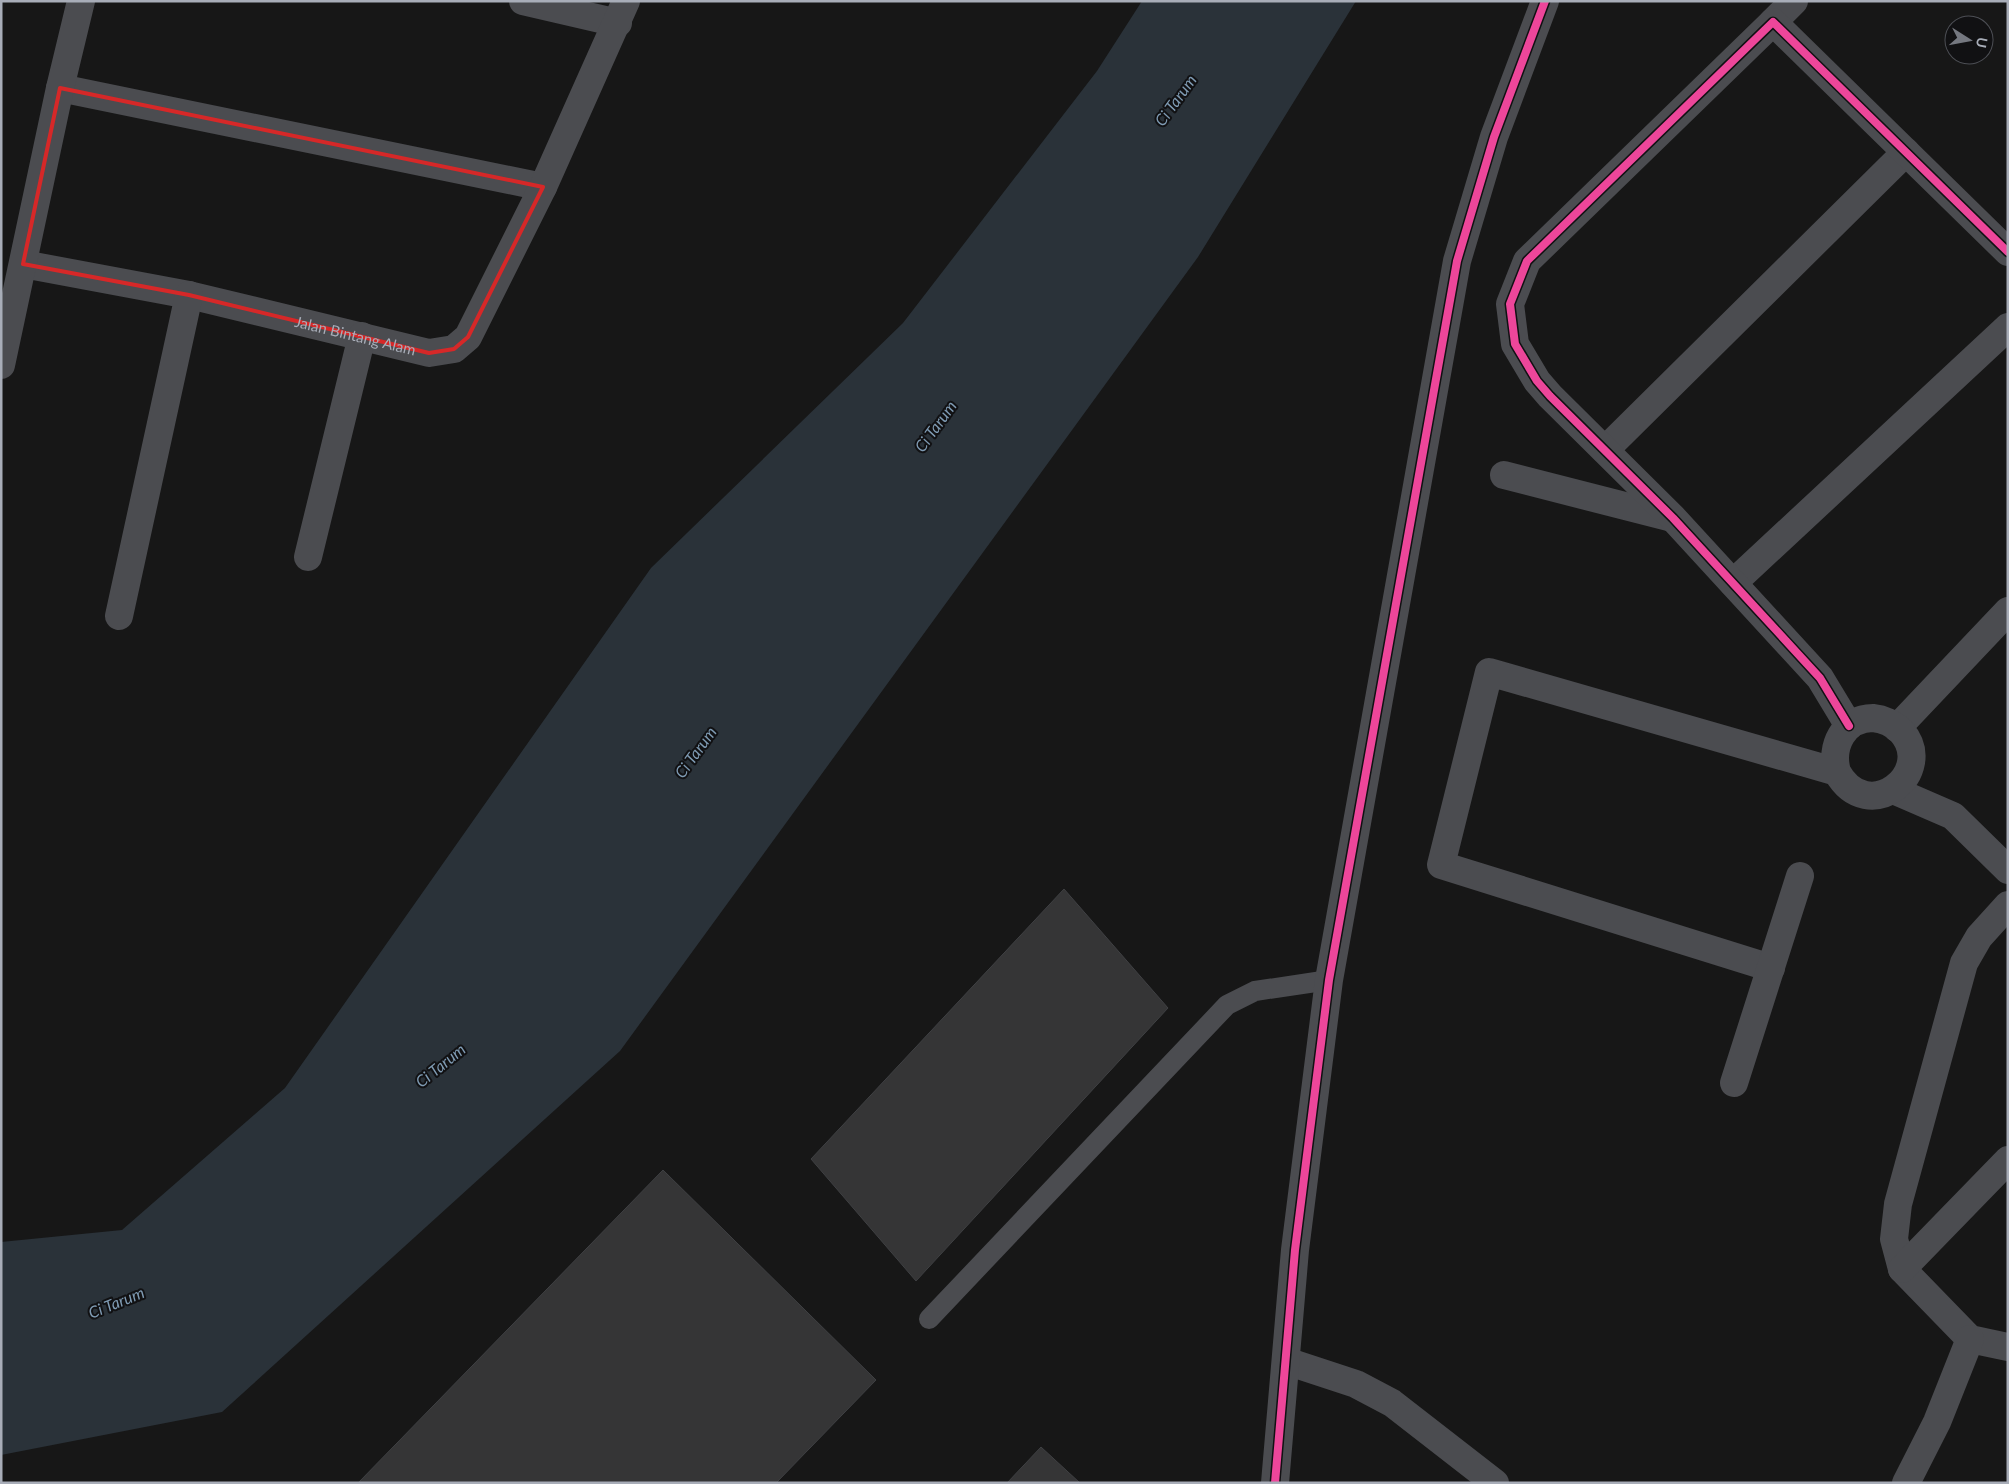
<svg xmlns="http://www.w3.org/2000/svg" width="2009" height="1484" viewBox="0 0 2009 1484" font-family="Lato,sans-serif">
	<rect width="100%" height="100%" fill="#171717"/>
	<polygon fill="#2a3239" points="1142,1 1356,1 1198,257 620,1051 222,1412 1,1455 1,1242 122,1230 285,1088 651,568 903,323 1097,71"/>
	<g fill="#353536" stroke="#3f4043">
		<polygon points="1064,889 1168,1008 916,1281 811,1159"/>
		<polygon points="663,1170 876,1380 776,1483 358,1483"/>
		<polygon points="1041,1447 1080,1483 1007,1483"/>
	</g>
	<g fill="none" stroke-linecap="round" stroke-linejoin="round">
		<polyline stroke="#4b4c50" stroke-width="20" points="929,1319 1227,1005 1255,991 1329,980"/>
		<g stroke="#4b4c50" stroke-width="28">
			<polyline points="523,1 618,23"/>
			<polyline points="1773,22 1794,1"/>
			<polyline points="60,88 543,187"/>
			<path id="s1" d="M23,264L189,295L429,353L454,349L468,337L543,187L626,1"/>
			<polyline points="1,365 60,88 81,1"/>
			<polyline points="1605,450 1906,152"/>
			<polyline points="1504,475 1672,518"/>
			<polyline points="308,557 362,336"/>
			<polyline points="1733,583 2008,327"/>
			<polyline points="119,616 189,295"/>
			<polyline points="1849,726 1820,678 1673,518 1550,396 1537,381 1515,344 1510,304 1527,261 1773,22 2008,252"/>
			<polyline points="1897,728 2008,611"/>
			<polyline points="1893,790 1953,816 2008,870"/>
			<polyline points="2008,905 1979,937 1964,963 1898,1204 1894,1239 1902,1269 1970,1339 2008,1347"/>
			<path d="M1771,968L1441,865L1489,672L1837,772C1868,828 1938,772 1901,731C1894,724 1883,719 1873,718C1843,718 1830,747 1837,772"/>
			<polyline points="1734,1083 1800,876"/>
			<polyline points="1902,1269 2008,1160"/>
			<polyline points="1286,1361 1356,1384 1392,1403 1495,1483"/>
			<polyline points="1275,1483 1295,1250 1329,980 1457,261 1494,137 1545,1"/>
			<polyline points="1906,1483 1937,1422 1970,1339"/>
		</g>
		<g stroke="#111113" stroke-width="11">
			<g id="cycleway">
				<polyline points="1849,726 1820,678 1673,518 1550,396 1537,381 1515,344 1510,304 1527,261 1773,22 2008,252"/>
				<polyline points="1275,1483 1295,1250 1329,980 1457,261 1494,137 1545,1"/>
			</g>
		</g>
		<use href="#cycleway" stroke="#ed469a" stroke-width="8"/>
	</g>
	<path fill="none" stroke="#d62828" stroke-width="4" stroke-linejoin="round" d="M60,88L543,187L468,337L454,349L429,353L189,295L23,264Z"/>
	<g text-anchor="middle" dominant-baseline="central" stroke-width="4" stroke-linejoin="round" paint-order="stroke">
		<g font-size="15" fill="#a8adb8" stroke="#111113">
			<text stroke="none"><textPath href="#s1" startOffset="340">Jalan Bintang Alam</textPath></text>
		</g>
		<g font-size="16" font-style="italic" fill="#7f9bb3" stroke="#111113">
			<text transform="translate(1175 100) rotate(-54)">Ci Tarum</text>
			<text transform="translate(935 426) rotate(-54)">Ci Tarum</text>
			<text transform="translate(695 752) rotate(-54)">Ci Tarum</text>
			<text transform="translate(440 1065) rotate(-39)">Ci Tarum</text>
			<text transform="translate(116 1302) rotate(-22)">Ci Tarum</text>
		</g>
	</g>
	<rect width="2009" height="1484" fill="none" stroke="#a8adb8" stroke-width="5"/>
	<g transform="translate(1969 40) rotate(101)"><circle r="24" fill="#111113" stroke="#4d4f55"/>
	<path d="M0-4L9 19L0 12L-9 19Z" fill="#757880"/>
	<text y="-8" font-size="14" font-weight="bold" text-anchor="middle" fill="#a8adb8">U</text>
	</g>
</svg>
